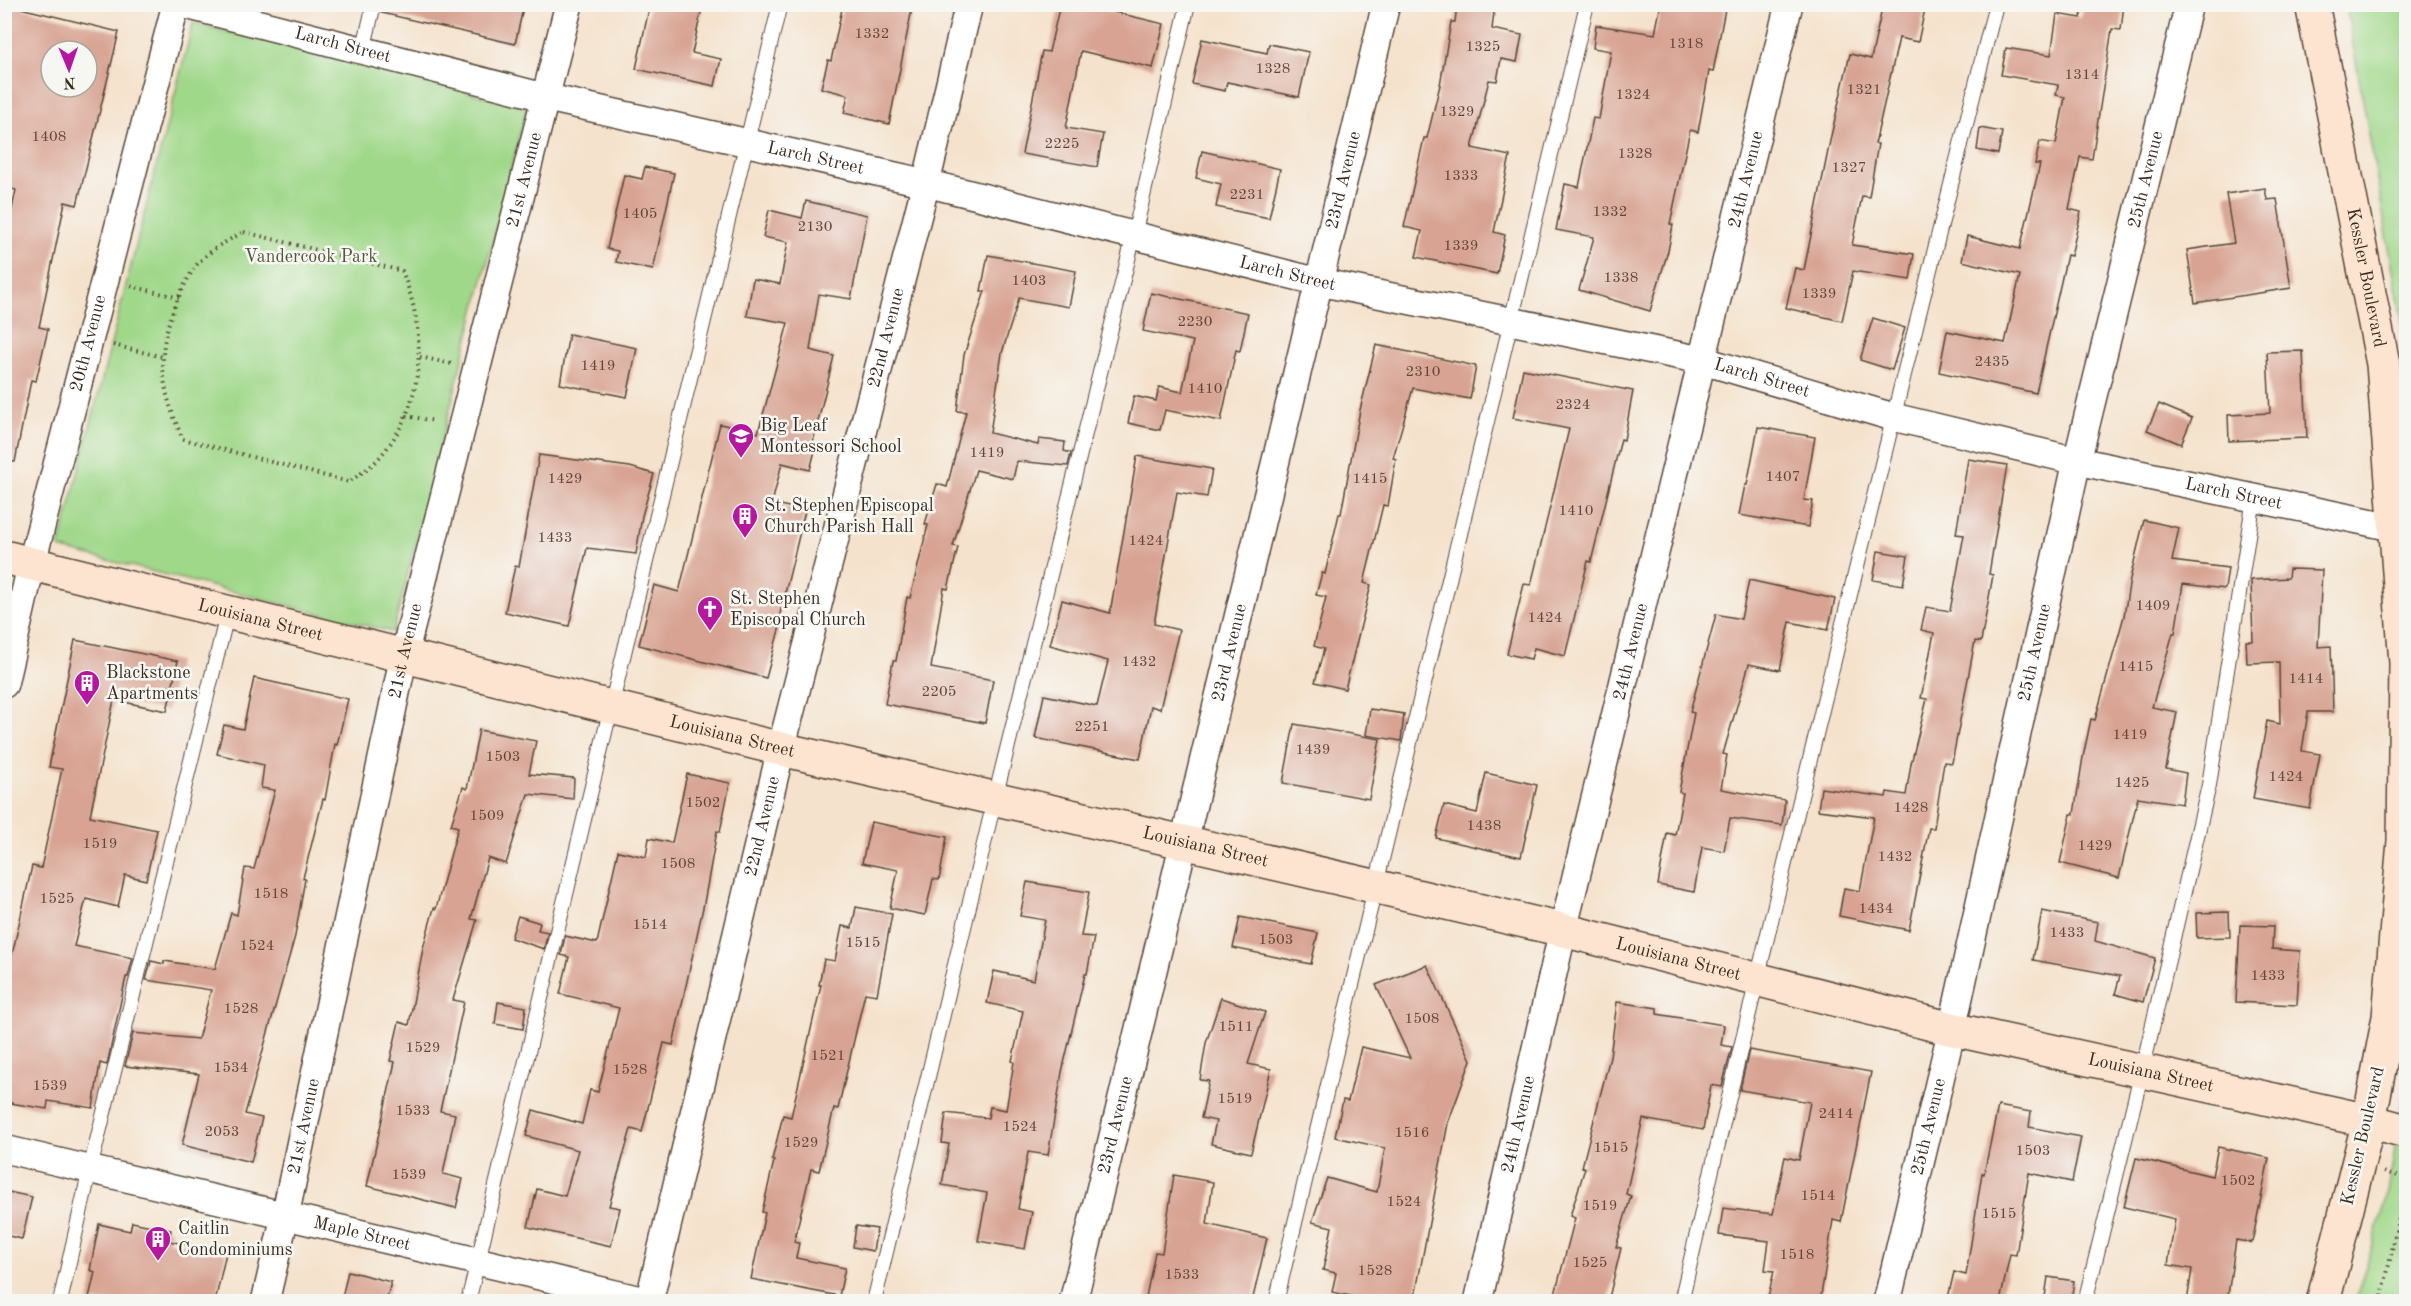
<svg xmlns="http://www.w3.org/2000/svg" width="2411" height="1306" viewBox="0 0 2411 1306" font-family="'Old Standard TT',serif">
	<rect width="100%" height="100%" fill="#f6f6f2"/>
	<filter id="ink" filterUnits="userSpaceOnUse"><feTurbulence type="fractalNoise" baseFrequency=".0167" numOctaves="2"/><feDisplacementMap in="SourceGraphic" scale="12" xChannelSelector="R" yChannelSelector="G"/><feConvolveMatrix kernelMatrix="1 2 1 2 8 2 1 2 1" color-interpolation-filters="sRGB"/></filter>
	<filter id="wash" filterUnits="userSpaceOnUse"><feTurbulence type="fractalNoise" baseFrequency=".008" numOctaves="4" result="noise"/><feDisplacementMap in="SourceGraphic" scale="24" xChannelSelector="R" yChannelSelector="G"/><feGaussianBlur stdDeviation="1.35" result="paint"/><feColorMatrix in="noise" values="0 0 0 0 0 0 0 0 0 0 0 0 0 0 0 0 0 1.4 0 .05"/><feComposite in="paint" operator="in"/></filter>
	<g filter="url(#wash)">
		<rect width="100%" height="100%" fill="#f5e2cc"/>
		<g fill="#a0d88a" stroke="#6e8154" stroke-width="1.5">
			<polygon points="2346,5 2406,5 2406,343"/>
			<polygon points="193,23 527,107 393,632 59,548"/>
			<polygon points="2406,1081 2406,1301 2355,1302 2387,1198"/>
		</g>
		<g id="blocks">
			<g fill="#d8a392" fill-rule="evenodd">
				<path d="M4,4L119,32L77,205L65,202L39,327L48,329L36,381L31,380L15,462L4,461V248L16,190L4,187ZM51,51H87V87H51Z"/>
				<polygon points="383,4 524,4 515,44 382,13"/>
				<polygon points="650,4 703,4 692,53 721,59 715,86 636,69"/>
				<polygon points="843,4 913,4 889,124 844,113 848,95 821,88 828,60 831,61"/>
				<polygon points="1060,4 1098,4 1097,8 1164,24 1153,68 1081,51 1066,128 1103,134 1097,167 1022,154 1042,51 1049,52"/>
				<polygon points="1457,4 1495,4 1492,29 1522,35 1517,62 1501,59 1497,81 1489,80 1472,148 1510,156 1494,232 1505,235 1497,274 1416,257 1422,231 1404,227 1424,138 1427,138 1440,85 1451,22 1455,22"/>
				<polygon points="1661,4 1726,4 1713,72 1709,71 1698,132 1690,130 1670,224 1673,225 1668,251 1650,311 1579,290 1594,237 1556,230 1565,184 1579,187 1593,118 1599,119 1611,51 1593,48 1596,25 1655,34"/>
				<polygon points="1883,4 1926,4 1918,42 1899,38 1875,144 1878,144 1869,197 1862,196 1852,245 1914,254 1910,280 1853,271 1842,321 1786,308 1795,268 1804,270 1831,136 1850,54 1871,59"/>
				<polygon points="2083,4 2124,4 2121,30 2112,29 2092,159 2080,157 2069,209 2081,212 2071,256 2067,255 2036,393 1939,372 1947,331 2005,343 2020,275 1962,261 1967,236 2020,249 2040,164 2035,164 2040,141 2056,144 2065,97 2056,95 2058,85 2001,75 2006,48 2051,55 2057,14 2081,18"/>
				<polygon points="1202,39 1267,53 1269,44 1309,52 1299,97 1227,82 1225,91 1192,84"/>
				<polygon points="1980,128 2002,132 1998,154 1977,150"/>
				<polygon points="1202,151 1280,169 1269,218 1216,207 1221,184 1196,178"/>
				<polygon points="645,167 674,173 653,270 616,262 618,251 607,249 624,175 642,179"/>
				<polygon points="2265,188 2267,200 2277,199 2291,288 2195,303 2187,250 2234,243 2226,194"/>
				<polygon points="806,201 867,215 851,299 819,294 810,350 834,356 812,446 816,447 810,470 782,463 772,503 805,511 779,618 782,619 766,678 639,645 654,585 679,592 720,424 758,433 788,323 747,316 753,279 780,284 788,242 763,237 769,210 802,218"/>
				<polygon points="988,255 1076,271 1069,307 1019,298 1002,353 990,433 1038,445 1039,439 1065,442 1064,451 1071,453 1068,466 1017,461 1013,479 976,470 953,546 958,547 948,589 944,588 931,668 993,680 985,723 885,704 893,661 896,661 907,597 910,598 928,525 925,524 937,484 947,487 966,412 957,411 964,355 985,291 981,291"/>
				<polygon points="1151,293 1248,313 1240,351 1236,350 1221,421 1165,410 1160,430 1128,423 1134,396 1156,401 1159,387 1182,392 1193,341 1143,331"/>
				<polygon points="1873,318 1905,328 1892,370 1860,360"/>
				<polygon points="569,334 637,348 627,397 560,384"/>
				<polygon points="1376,345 1476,366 1470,399 1413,388 1393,458 1396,459 1388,506 1383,505 1364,583 1371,585 1345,689 1315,682 1324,649 1314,646 1326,597 1316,595 1322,573 1325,574 1339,514 1341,514 1360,410"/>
				<polygon points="2303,351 2307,438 2229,441 2228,415 2270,413 2267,352"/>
				<polygon points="1523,369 1633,391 1624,440 1621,439 1591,562 1588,561 1565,656 1534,648 1531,659 1507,654 1524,584 1531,585 1569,429 1513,418"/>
				<polygon points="2159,404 2192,418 2181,444 2147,430"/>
				<polygon points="1758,427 1815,437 1804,500 1813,501 1808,527 1739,515 1745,485 1747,485"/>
				<polygon points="539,455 630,467 654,474 642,516 636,554 587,548 569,626 505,612 515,566 519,567"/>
				<polygon points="1137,456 1212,469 1207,497 1177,492 1154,624 1179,630 1160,709 1151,706 1140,759 1035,738 1044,695 1097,706 1108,661 1050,645 1062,600 1110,613"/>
				<polygon points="1968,459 2007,465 1989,574 1993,575 1981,642 1975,641 1952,763 1944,762 1934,828 1929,828 1909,930 1839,916 1844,888 1860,891 1874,817 1818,810 1821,788 1886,797 1887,792 1906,795 1911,764 1927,699 1921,698 1934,633 1921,630 1926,607 1950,611 1964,535 1956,534"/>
				<polygon points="2144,520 2179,528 2172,561 2228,568 2225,589 2183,584 2175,633 2173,633 2152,707 2177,712 2166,769 2186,773 2182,804 2138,797 2119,878 2060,863 2071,814 2074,814 2083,757 2091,719 2095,720 2124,616 2130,579"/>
				<polygon points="1878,551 1908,556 1903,585 1873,580"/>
				<polygon points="2289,569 2322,570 2318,647 2331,646 2333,712 2308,712 2302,751 2320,754 2310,809 2253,799 2267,721 2280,724 2279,662 2247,663 2246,641 2253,641 2251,580 2288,578"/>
				<polygon points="1749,580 1835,599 1828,630 1790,622 1780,670 1749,664 1723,754 1727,755 1721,789 1785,800 1782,825 1730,818 1724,851 1702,847 1694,892 1658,885 1667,833 1675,835 1683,793 1679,792 1694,713 1690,712 1716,614 1741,619"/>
				<polygon points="75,640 178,661 167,711 114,700 90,816 157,830 146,880 125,875 118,907 86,899 74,946 133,958 128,977 126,977 107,1065 100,1063 93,1108 48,1101 47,1109 4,1102 4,991 32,866 41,868 62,769 49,767"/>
				<polygon points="254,678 348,699 337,745 335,744 325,800 323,799 303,878 305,879 295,936 245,1114 262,1118 251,1162 182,1145 199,1074 125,1066 133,1033 198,1039 211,990 146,980 151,961 164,964 164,961 215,969 231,913 237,915 245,868 254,869 275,790 261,788 264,765 217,754 224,725 243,729"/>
				<polygon points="1370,709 1404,714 1401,741 1366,735"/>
				<polygon points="1294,724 1380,739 1369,799 1283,783"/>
				<polygon points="479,730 536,741 529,774 574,778 573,799 528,794 506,864 488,858 471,919 477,920 453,1000 464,1002 440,1111 455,1114 443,1174 463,1179 456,1208 367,1186 395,1062 390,1061 399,1022 409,1025 423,948 434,908 436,909 458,827 451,825 463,787 467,789"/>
				<polygon points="1486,773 1537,785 1521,857 1436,838 1444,805 1477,813"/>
				<polygon points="687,774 730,783 720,832 717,831 704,903 673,1045 664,1043 642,1132 631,1129 609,1206 620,1208 611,1246 528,1227 537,1189 565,1196 578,1150 526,1136 533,1110 582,1124 590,1090 598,1092 619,1008 560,994 569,957 561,955 565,936 597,943 618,851 646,857 649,838 672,843"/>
				<polygon points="871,822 947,837 939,880 933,879 925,915 890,908 898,870 862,863"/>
				<polygon points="1027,882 1089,892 1081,936 1094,937 1087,974 1085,974 1062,1072 1048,1155 1028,1152 1018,1209 1032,1212 1025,1249 978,1241 987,1193 942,1185 949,1144 942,1143 946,1113 988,1118 990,1107 1006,1110 1014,1062 1012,1061 1023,1011 987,1003 994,971 1034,980 1045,920 1020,916"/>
				<polygon points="856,907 892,914 877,995 865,993 838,1109 834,1108 819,1171 811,1169 794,1242 799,1243 796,1258 845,1268 839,1296 751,1279 765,1213 762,1212 774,1161 772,1160 783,1115 791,1117 821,985 819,985 824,959 835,961 842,926 852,928"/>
				<polygon points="2042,911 2098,922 2095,941 2155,958 2143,1002 2115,994 2120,976 2033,960"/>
				<polygon points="2229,912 2230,937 2197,938 2196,913"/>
				<polygon points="518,916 540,923 538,930 548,932 544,949 511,938"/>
				<polygon points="1240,917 1318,933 1311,964 1233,948"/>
				<polygon points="2240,925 2273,926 2272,949 2300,951 2297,1005 2236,1002"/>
				<polygon points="1427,965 1471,1060 1448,1123 1414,1302 1378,1302 1332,1292 1336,1273 1323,1270 1332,1227 1312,1222 1327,1178 1377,1192 1385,1148 1335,1137 1343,1100 1348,1101 1361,1047 1410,1058 1376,985"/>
				<polygon points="1221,998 1265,1012 1248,1064 1271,1069 1251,1153 1211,1144 1216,1121 1201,1118 1209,1081 1200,1080 1206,1043"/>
				<polygon points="498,1002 526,1007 523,1029 495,1024"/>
				<polygon points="1617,1002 1657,1008 1657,1014 1724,1025 1721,1045 1732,1047 1722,1087 1711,1085 1703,1130 1643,1119 1626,1194 1631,1196 1616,1247 1621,1248 1608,1302 1553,1302 1575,1218 1570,1216 1585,1168 1582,1167 1610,1057"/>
				<polygon points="1749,1050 1871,1072 1841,1222 1833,1220 1820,1302 1767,1302 1774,1271 1765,1270 1769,1241 1719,1235 1723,1208 1773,1214 1785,1157 1799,1160 1810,1102 1740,1090"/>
				<polygon points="1998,1106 2031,1112 2029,1127 2081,1137 2072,1182 2029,1173 2016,1255 2010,1254 2000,1302 1947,1302 1954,1272 1966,1275 1982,1173 1984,1174"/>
				<polygon points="2218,1147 2269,1158 2252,1243 2236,1240 2227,1302 2187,1302 2192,1269 2168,1265 2175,1219 2124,1207 2136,1158 2212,1176"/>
				<polygon points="1174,1175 1213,1182 1207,1224 1267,1238 1252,1302 1145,1302 1155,1252 1162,1253"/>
				<polygon points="4,1191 32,1197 22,1239 4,1235"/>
				<polygon points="132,1222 171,1230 169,1241 226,1253 215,1302 88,1302 95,1272 90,1270 99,1224 130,1231"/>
				<polygon points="856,1226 877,1229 873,1251 853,1247"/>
				<polygon points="348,1271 391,1282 386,1302 341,1302"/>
				<polygon points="2048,1277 2074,1281 2071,1301 2045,1297"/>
			</g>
		</g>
	</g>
	<g filter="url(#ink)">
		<use href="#blocks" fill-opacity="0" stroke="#574638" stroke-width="1.5"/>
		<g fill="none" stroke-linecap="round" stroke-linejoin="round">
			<g stroke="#574638" stroke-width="16">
				<g id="lane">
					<polyline points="363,51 374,4"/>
					<polyline points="60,1302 90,1169 228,611"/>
					<polyline points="468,1302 780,4"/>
					<polyline points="874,1302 995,798 1134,235 1188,4"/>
					<polyline points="1276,1302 1587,4"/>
					<path d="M1681,1302C1782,868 1888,436 1996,4"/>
					<polyline points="2085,1302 2142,1071 2209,785 2254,498"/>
				</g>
			</g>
			<g stroke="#574638" stroke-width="30">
				<g id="street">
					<path id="s1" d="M182,4L544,97L926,183L1319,282L1701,360L1893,417L2077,461L2397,528"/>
					<path id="s2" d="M4,684L32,562L176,4"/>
					<path id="s3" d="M4,1149L649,1302"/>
					<path id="s4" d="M265,1302L285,1216L404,655L569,4"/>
					<path id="s5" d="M649,1302L781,749L926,183L969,4"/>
					<path id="s6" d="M1073,1302L1386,4"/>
					<path id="s7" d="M1478,1302L1563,930L1789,4"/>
					<path id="s8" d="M1887,1302L1952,1029L2077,461L2189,4"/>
				</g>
			</g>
			<g stroke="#574638" stroke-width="36">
				<g id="secondary">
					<path id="s9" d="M2312,4L2383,364L2406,663L2404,841L2389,1017L2369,1121L2323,1302"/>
					<path id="s10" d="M4,557L781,749L1563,930L1952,1029L2369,1121L2406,1131"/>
				</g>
			</g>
			<g stroke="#574638" stroke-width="4" stroke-dasharray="1.5 4.5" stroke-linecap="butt">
				<path d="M244,232L402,271C428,334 426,406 378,459C370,468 358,475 349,482L183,439C171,413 162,386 163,358C163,330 178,294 193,270C204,253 226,241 244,232Z"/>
				<polyline points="131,286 180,298"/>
				<polyline points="113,345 163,357"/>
				<polyline points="420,357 452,364"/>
				<polyline points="406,416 435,421"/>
				<polyline points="2384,1172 2406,1178"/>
				<polyline points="2381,1302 2406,1184"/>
			</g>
			<use href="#lane" stroke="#fff" stroke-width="14"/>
			<use href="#street" stroke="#fff" stroke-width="27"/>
			<use href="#secondary" stroke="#fde4d1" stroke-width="33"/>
		</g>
	</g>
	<defs>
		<g id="school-pin" transform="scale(1.35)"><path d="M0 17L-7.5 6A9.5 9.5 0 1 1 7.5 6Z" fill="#b5179e" stroke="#f6f6f2"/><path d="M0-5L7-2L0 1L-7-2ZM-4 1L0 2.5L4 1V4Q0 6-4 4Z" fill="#fff"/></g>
		<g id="building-pin" transform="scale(1.35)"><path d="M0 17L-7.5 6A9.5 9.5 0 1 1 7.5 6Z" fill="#b5179e" stroke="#f6f6f2"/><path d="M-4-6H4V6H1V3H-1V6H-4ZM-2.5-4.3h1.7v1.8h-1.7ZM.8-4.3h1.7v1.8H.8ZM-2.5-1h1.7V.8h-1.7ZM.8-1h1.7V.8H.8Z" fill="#fff"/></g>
		<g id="church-pin" transform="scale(1.35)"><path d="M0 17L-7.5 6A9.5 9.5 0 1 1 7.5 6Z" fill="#b5179e" stroke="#f6f6f2"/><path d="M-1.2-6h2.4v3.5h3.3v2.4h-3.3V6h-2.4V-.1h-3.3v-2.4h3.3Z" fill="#fff"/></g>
	</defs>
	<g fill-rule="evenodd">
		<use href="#school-pin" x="741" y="436"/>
		<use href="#building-pin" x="745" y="516"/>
		<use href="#church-pin" x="710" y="609"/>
		<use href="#building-pin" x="87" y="683"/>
		<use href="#building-pin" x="158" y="1239"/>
	</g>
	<g text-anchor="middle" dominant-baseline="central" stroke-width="5" stroke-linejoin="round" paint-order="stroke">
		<g font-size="15" fill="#62483b">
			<text x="872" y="34">1332</text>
			<text x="1686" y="44">1318</text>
			<text x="1483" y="47">1325</text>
			<text x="1273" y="69">1328</text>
			<text x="2082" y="75">1314</text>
			<text x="1864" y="90">1321</text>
			<text x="1633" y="95">1324</text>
			<text x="1457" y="112">1329</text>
			<text x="49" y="137">1408</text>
			<text x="1062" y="144">2225</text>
			<text x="1635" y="154">1328</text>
			<text x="1849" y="168">1327</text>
			<text x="1461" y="176">1333</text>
			<text x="1247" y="195">2231</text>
			<text x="1610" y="212">1332</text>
			<text x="640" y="214">1405</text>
			<text x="815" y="227">2130</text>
			<text x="1461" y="246">1339</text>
			<text x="1621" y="278">1338</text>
			<text x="1029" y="281">1403</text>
			<text x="1819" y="294">1339</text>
			<text x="1195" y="322">2230</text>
			<text x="1992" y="362">2435</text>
			<text x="598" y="366">1419</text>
			<text x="1423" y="372">2310</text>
			<text x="1205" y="389">1410</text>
			<text x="1573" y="405">2324</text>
			<text x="987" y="453">1419</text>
			<text x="1783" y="477">1407</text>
			<text x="565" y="479">1429</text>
			<text x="1370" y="479">1415</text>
			<text x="1576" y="511">1410</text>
			<text x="555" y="538">1433</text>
			<text x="1146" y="541">1424</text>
			<text x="2153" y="606">1409</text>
			<text x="1545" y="618">1424</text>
			<text x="1139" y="662">1432</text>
			<text x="2136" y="667">1415</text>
			<text x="2306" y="679">1414</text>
			<text x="939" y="692">2205</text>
			<text x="1092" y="727">2251</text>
			<text x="2130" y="735">1419</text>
			<text x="1313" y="750">1439</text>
			<text x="503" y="757">1503</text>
			<text x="2286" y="777">1424</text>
			<text x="2132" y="783">1425</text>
			<text x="703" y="803">1502</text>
			<text x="1911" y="808">1428</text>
			<text x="487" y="816">1509</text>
			<text x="1484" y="826">1438</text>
			<text x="100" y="844">1519</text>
			<text x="2095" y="846">1429</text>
			<text x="1895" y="857">1432</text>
			<text x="678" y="864">1508</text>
			<text x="271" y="894">1518</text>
			<text x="57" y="899">1525</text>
			<text x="1876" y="909">1434</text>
			<text x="650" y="925">1514</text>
			<text x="2067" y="933">1433</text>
			<text x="1276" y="940">1503</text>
			<text x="863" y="943">1515</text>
			<text x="257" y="946">1524</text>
			<text x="2268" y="976">1433</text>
			<text x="241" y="1009">1528</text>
			<text x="1422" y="1019">1508</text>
			<text x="1236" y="1027">1511</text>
			<text x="423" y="1048">1529</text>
			<text x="828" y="1056">1521</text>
			<text x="231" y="1068">1534</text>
			<text x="630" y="1070">1528</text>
			<text x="50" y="1086">1539</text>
			<text x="1235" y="1099">1519</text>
			<text x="413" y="1111">1533</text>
			<text x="1836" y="1114">2414</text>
			<text x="1020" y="1127">1524</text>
			<text x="222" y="1132">2053</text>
			<text x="1412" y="1133">1516</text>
			<text x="801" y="1143">1529</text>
			<text x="1611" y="1148">1515</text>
			<text x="2033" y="1151">1503</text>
			<text x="409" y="1175">1539</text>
			<text x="2238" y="1181">1502</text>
			<text x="1818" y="1196">1514</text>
			<text x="1404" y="1202">1524</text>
			<text x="1600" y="1206">1519</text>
			<text x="1999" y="1214">1515</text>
			<text x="1797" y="1255">1518</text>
			<text x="1590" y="1263">1525</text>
			<text x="1375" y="1271">1528</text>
			<text x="1182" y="1275">1533</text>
		</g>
		<g font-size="18" fill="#3b2a1e" stroke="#f6f6f2">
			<text stroke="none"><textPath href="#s1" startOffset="166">Larch Street</textPath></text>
			<text stroke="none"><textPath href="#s1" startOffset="652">Larch Street</textPath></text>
			<text stroke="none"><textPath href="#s4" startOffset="1152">21st Avenue</textPath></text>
			<text stroke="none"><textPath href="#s8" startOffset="1152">25th Avenue</textPath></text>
			<text stroke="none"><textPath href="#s7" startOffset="1154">24th Avenue</textPath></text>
			<text stroke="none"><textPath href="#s6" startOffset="1154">23rd Avenue</textPath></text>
			<text stroke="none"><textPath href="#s1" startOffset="1138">Larch Street</textPath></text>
			<text stroke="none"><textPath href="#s9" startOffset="279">Kessler Boulevard</textPath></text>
			<text stroke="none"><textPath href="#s5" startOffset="993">22nd Avenue</textPath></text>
			<text stroke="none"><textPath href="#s2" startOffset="351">20th Avenue</textPath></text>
			<text stroke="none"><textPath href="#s1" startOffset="1624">Larch Street</textPath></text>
			<text stroke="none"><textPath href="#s1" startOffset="2110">Larch Street</textPath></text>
			<text stroke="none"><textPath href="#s10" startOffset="264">Louisiana Street</textPath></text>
			<text stroke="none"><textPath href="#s4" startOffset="666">21st Avenue</textPath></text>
			<text stroke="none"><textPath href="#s7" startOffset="668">24th Avenue</textPath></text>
			<text stroke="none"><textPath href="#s8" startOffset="666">25th Avenue</textPath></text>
			<text stroke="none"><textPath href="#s6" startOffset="668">23rd Avenue</textPath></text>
			<text stroke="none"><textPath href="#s10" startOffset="750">Louisiana Street</textPath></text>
			<text stroke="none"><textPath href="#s5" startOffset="489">22nd Avenue</textPath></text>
			<text stroke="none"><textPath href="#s10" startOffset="1236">Louisiana Street</textPath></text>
			<text stroke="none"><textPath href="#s10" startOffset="1722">Louisiana Street</textPath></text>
			<text stroke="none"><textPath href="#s10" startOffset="2208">Louisiana Street</textPath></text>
			<text stroke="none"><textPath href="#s6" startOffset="182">23rd Avenue</textPath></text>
			<text stroke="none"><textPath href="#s7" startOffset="182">24th Avenue</textPath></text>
			<text stroke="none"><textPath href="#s4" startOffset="180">21st Avenue</textPath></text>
			<text stroke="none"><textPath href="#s8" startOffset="180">25th Avenue</textPath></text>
			<text transform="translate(2363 1136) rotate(-77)">Kessler Boulevard</text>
			<text stroke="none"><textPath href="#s3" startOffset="368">Maple Street</textPath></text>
		</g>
		<g font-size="18" fill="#545639" stroke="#f6f6f2">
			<text x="311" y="257">Vandercook Park</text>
		</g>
		<g font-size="18" fill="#3b2a1e" stroke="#f6f6f2" text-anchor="start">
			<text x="760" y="426">Big Leaf<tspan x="760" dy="21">Montessori School</tspan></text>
			<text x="764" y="506">St. Stephen Episcopal<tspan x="764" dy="21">Church Parish Hall</tspan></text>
			<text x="730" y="599">St. Stephen<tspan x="730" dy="21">Episcopal Church</tspan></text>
			<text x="106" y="673">Blackstone<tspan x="106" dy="21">Apartments</tspan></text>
			<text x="178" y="1229">Caitlin<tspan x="178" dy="21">Condominiums</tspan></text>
		</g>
	</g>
	<rect width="2411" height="1306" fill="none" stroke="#f6f6f2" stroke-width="24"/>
	<g transform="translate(69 69) rotate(178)"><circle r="28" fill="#f6f6f2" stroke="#aba49d" stroke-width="1.5"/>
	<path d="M0-4.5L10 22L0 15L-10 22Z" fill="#b5179e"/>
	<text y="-9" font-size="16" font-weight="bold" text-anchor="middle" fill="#3b2a1e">N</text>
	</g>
</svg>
